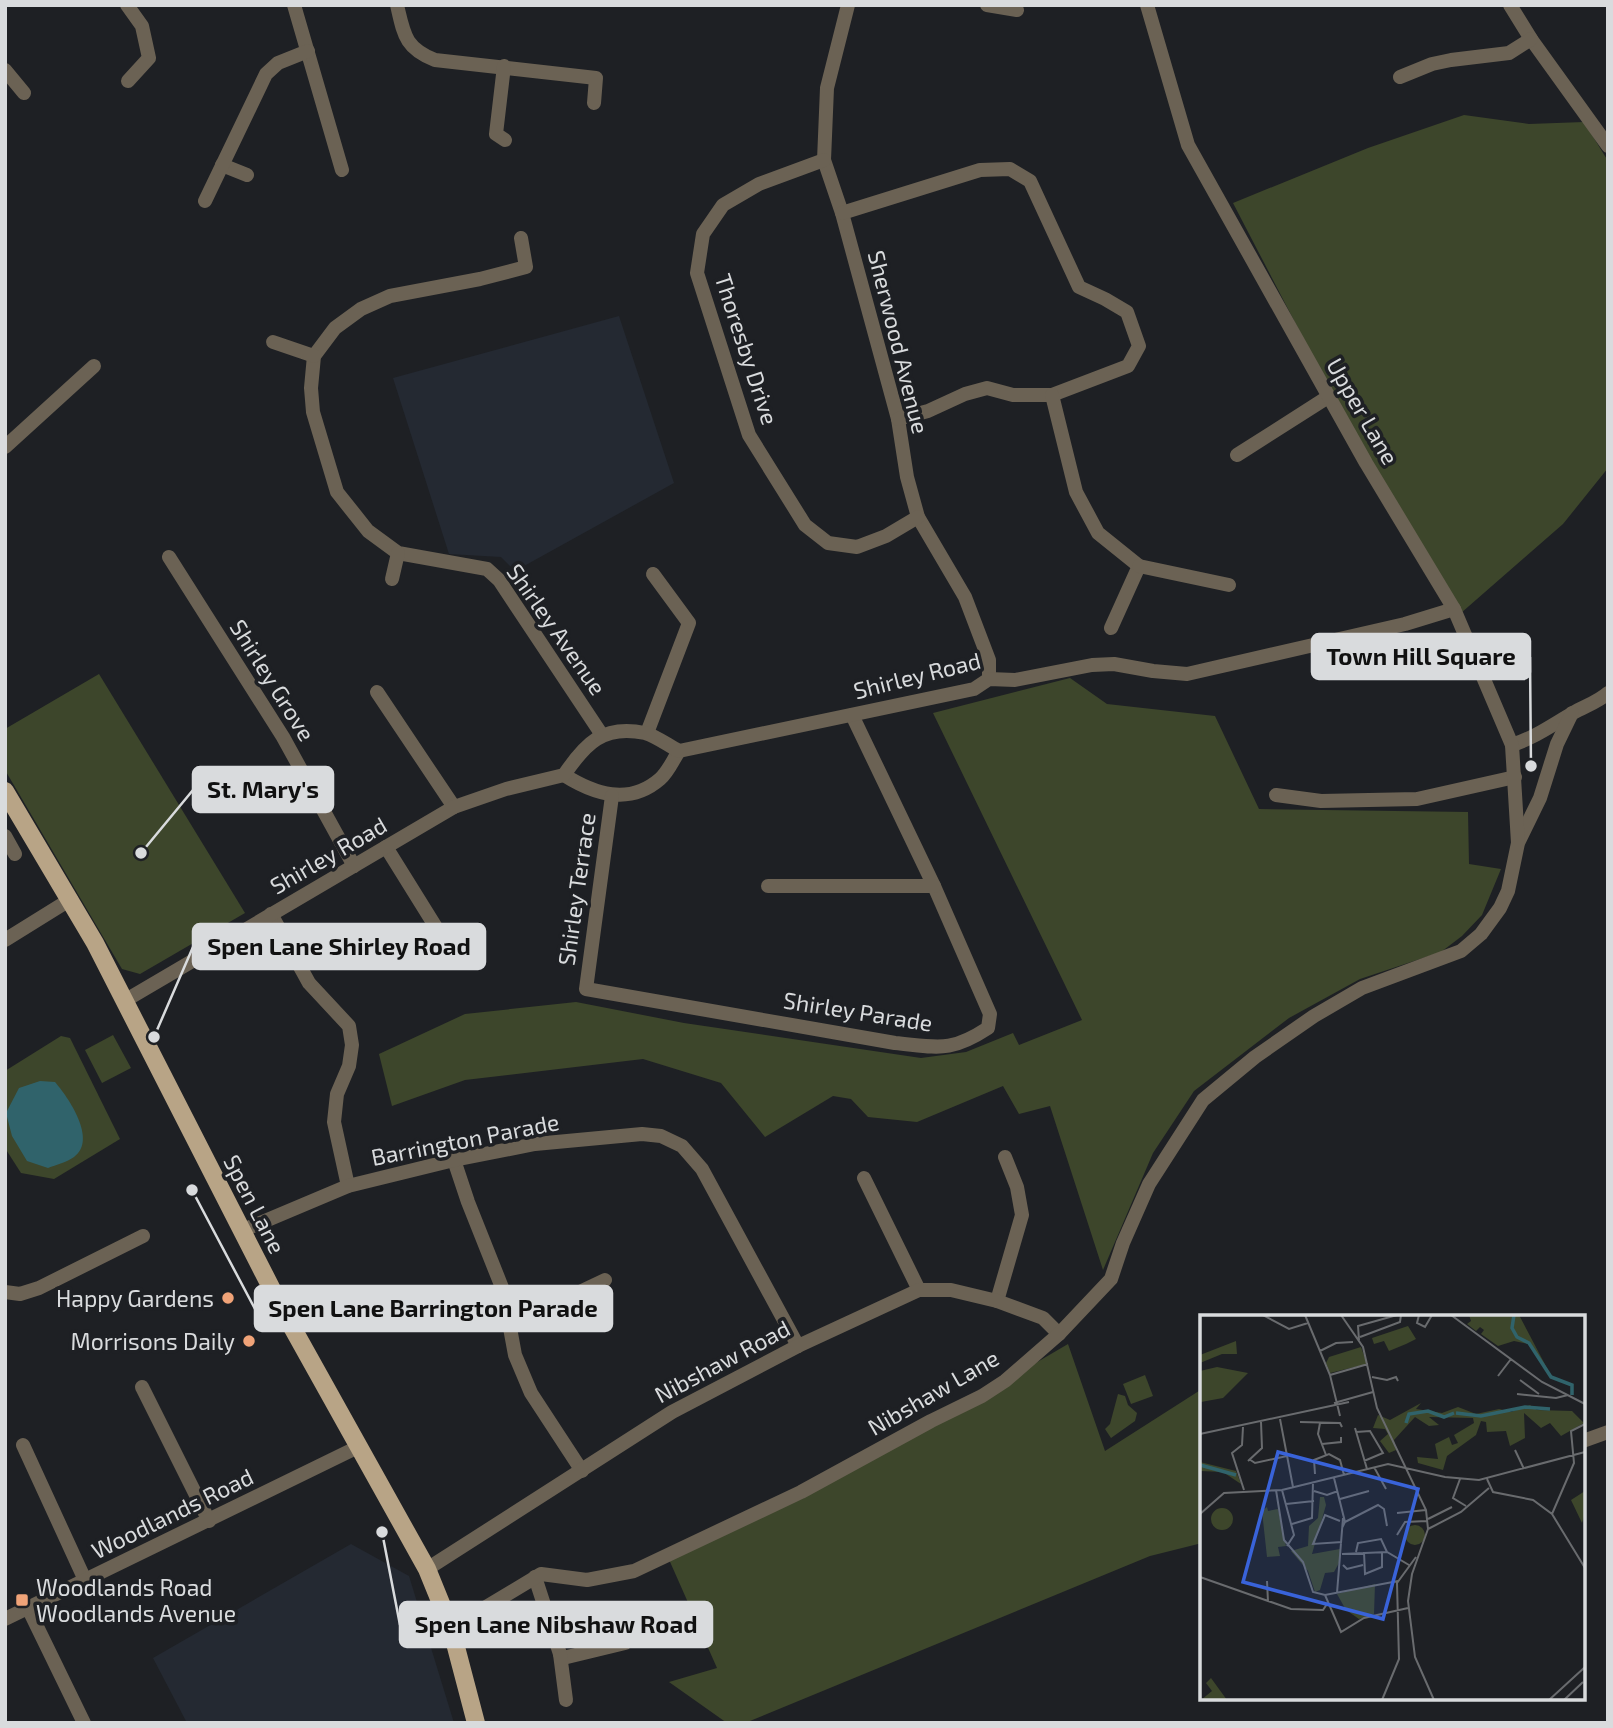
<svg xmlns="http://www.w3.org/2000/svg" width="1613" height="1728" viewBox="0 0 1613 1728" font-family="'Exo 2',sans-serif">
	<rect width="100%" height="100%" fill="#1e2024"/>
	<g fill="#242932">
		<polygon points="619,316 674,483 515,571 501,557 449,554 393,378"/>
		<polygon points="351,1544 409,1576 454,1723 187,1723 153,1658"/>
	</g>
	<g fill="#3d462b">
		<polygon points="1464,115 1529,124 1584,122 1608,161 1608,468 1563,524 1461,613 1339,407 1233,203 1368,148"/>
		<polygon points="99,674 245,913 140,974 122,969 5,770 5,729"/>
		<polygon points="1070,678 1107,704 1215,716 1259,809 1468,812 1469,864 1501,869 1482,915 1462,936 1441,952 1360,979 1289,1018 1194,1091 1153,1153 1103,1270 1050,1106 1019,1114 1003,1086 917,1122 868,1117 851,1099 833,1096 765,1137 721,1083 643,1059 465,1080 392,1106 379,1054 465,1014 576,1002 684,1023 921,1058 966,1052 1013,1033 1019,1045 1082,1020 933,713"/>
		<polygon points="113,1035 131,1068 102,1083 85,1050"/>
		<polygon points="61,1036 70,1038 120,1139 54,1179 21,1173 5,1148 5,1071"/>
		<polygon points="1068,1344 1105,1451 1202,1389 1202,1543 1150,1556 745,1723 727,1723 669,1682 717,1668 667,1555 1005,1381"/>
		<polygon points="1145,1375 1153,1396 1131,1404 1123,1384"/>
		<polygon points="1118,1394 1125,1396 1128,1405 1137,1413 1135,1421 1111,1438 1105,1429 1110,1424"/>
	</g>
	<path fill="#30636b" d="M40,1081L55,1082C68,1097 98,1140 74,1157C67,1162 56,1165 48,1168L27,1161L12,1136L6,1113L19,1088Z"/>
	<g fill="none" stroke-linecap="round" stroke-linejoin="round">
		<g stroke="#6b6254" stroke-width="14">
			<polyline points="127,5 142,26 149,58 128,81"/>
			<polyline points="294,5 342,170"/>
			<path d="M397,5C404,35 405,48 435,60L596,78L594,103"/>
			<polyline points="848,5 827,88 824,160 842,213 898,419 907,477 918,517 965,597 989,660 989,679"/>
			<polyline points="987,5 1017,10"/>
			<polyline points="1510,5 1531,39 1608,146"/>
			<polyline points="504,66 496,134 505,140"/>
			<polyline points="5,70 24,93"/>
			<polyline points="1400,77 1432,64 1451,60 1509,53 1531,39"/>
			<polyline points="824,160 759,184 723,205 703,234 697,273 749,435 805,525 828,543 857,547 886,536 918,517"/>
			<polyline points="222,165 247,175"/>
			<polyline points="205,201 266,74 278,63 308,51"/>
			<polyline points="842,213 980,170 1010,169 1030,181 1079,287 1105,299 1127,312 1139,346 1128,366 1052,395 1013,395 987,388 965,394 928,411 898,419"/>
			<polyline points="521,238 526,267 480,279 390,296 361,309 335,328 314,356 311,388 313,412 337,492 368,531 398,553 487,569 499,580 602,735"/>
			<polyline points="273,342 314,356"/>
			<polyline points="1052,395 1076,492 1098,533 1139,566 1111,628"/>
			<polyline points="5,447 94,366"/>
			<polyline points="1237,455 1328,397"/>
			<polyline points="169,557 283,737 354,866"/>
			<polyline points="1139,566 1229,585"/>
			<polyline points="392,579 398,553"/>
			<polyline points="377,692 454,807"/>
			<polyline points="647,733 689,623 653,574"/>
			<path d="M1512,745C1536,737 1552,725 1573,713C1585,706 1598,702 1608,693"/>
			<path d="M564,775C594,794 629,806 660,779C668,772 673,760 679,751"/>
			<polyline points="1276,795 1321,801 1417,799 1515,777"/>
			<path d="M612,796L586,989L895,1043C938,1047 950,1053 988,1028L990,1014L934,886L852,715"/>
			<polyline points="5,836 15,854"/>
			<polyline points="1519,841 1540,798 1557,744 1572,713"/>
			<polyline points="386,847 442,937"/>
			<polyline points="768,886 934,886"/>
			<polyline points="271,914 309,983 349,1026 352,1045 349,1066 337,1094 334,1122 348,1186"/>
			<polyline points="5,940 71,899"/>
			<path d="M126,1000L454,807L506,789L564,775C585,744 603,724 645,733C656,736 669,746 679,751L974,689L989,679L1015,680L1092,665L1114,664L1153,671L1187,674L1405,624L1454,609"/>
			<polyline points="454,1160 468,1202 503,1290 515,1355 531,1393 582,1471"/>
			<polyline points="864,1178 919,1290"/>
			<polyline points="241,1231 348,1186 454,1160 535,1144 642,1134 661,1136 682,1146 702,1169 798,1346"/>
			<polyline points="5,1292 20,1294 39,1288 143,1236"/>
			<polyline points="997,1301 1022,1215 1017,1187 1005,1157"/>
			<polyline points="510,1325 605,1280"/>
			<polyline points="142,1387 209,1521"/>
			<polyline points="1583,1441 1608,1432"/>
			<polyline points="23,1445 85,1580"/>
			<polyline points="427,1569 672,1412 798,1346 919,1290 951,1290 997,1301 1043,1318 1059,1334"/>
			<polyline points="535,1577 560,1654 563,1658 625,1643"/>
			<polyline points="28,1608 84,1723"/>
			<polyline points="5,1619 358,1447"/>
			<polyline points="451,1628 541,1574 587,1580 634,1571 801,1492 931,1421 982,1396 1005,1381 1059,1334 1111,1279 1123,1243 1149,1184 1203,1100 1255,1057 1314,1016 1362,988 1461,951 1481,934 1500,908 1508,891 1518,843 1512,745 1454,609 1366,463 1188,145 1147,5"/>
			<polyline points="560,1654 566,1700"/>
		</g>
		<polyline stroke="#b8a486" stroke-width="18" points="5,791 95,943 282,1309 427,1569 451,1628 476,1723"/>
	</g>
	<g fill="#f0a378" stroke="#1e2024" stroke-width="2.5">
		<circle cx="228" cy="1298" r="7"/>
		<circle cx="249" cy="1341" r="7"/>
		<rect x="15" y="1593" width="14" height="14" rx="3.5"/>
	</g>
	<g text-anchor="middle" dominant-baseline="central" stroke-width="7" stroke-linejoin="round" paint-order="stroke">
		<g font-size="23" fill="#d9dbdd" stroke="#1e2024">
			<text transform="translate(899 342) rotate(76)">Sherwood Avenue</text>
			<text transform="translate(747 349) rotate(72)">Thoresby Drive</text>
			<text transform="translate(1363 411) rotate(60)">Upper Lane</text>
			<text transform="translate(557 629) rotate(55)">Shirley Avenue</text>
			<text transform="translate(917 675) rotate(-14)">Shirley Road</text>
			<text transform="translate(273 680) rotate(58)">Shirley Grove</text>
			<text transform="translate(328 855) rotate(-30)">Shirley Road</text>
			<text transform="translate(576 889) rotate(-82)">Shirley Terrace</text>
			<text transform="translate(858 1011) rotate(9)">Shirley Parade</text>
			<text transform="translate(465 1139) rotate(-11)">Barrington Parade</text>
			<text transform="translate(255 1204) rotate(63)">Spen Lane</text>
			<text transform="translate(722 1361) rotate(-28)">Nibshaw Road</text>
			<text transform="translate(933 1392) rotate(-30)">Nibshaw Lane</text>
			<text transform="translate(172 1513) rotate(-26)">Woodlands Road</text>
		</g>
		<g font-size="23" fill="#d9dbdd" stroke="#1e2024" text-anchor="end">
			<text x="214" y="1298">Happy Gardens</text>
			<text x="235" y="1341">Morrisons Daily</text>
			<text x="36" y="1587" text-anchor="start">Woodlands Road<tspan x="36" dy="26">Woodlands Avenue</tspan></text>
		</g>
	</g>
	<g transform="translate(1200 1315)">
		<rect width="385" height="385" fill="#1e2024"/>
		<path d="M269,0H319L349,57L329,29L314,26L298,31L281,19L284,15L280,12L276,16L267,9L271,6ZM208,11L216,24L206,29L189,36L184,26L174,29L172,23ZM36,26L37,39H22L0,48V40ZM161,32L167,49L130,58L126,48L129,42ZM17,52L48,58L23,83L1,87L0,56ZM221,88L216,94L242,98L258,92L276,99L299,94L311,97L330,90L337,95L372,96L384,108L361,121L350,108L341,113L324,98L325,123L310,131L306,116L287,117L286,107L281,106L276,120L247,141L243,155L218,148L217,142L238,144L235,129L249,122L252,130L258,128L254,120L274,108L273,103L229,102L239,110L229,111L215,102L194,125L196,135L189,138L180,126L188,119L185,114L173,113L178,100L190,105ZM0,147L36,156L41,169L23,157L0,156ZM385,176V198L382,208L371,185ZM120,182H124L126,190L112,239L140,234V246L134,257L125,258L120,275L115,277L108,256L91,236L108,231L109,211L118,203ZM67,192L68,196L78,194L86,231L78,232L80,241L67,242L62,196ZM11 204a11 11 0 1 1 22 0a11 11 0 1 1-22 0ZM205 220a10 10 0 1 1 20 0a10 10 0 1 1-20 0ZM175,269L174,299L159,304L146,295L137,279ZM11,363L27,385H1L12,376L6,368Z" fill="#3d462b"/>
		<path fill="none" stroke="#30636b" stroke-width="3.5" d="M314,0L312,13L317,22L329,28L351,62L372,70V80M256,98L281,101L325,92L350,94M206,108L209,99L228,96L244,102L254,98M0,150L36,160"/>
		<path fill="none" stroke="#696b6e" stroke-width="2" d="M63,0L89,14L108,8M105,0L130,60L140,101M141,0L163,32L177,93L226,195L228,214L212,259L208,286L215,342L234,385M219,0L217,8L225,12L232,0M251,0L342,67L385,89M160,22L200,7L201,0M159,25L158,11L197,0M120,36L136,28L153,27M130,60L168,49M298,61L311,44M172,62L187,65L196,62L198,66M320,65L339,79M317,79L356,83L368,80M134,88L173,77M80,104L93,172M100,107L140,108L142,112M120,108L118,119L126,140M43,112L42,130L32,138L44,175M155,113L167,154M156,117L170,116L183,138L164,146M0,119L149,87M122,129L141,127V122M315,135L324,154M49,144L55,148L87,141M48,146L62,133L61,107M174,152L186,174M115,159L114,145L129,139L140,145L144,160M134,163L145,207L142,213M260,164L253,183L266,191M287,164L293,177L333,185L352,199L385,253M76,175L84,225L103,247L113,277L125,280L198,266M82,175L94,220L87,231M114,176L127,180L138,176M140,184L169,176M86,189L114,186M197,198L226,195M0,199L24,178L82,175L188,149L245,162L279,165L385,137M352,199L374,148L371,116L385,109M228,204L252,192M140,206L125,200L113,229L142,227M145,207L178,190L184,194L187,211M92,209L112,203L113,167M228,214L261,197L289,173M197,220L205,207L227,206M156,237L158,228L181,224L187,237M164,237L165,259L182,252V237M142,239L187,237L209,250M143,250L147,254L163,250M0,262L91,294L123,295L127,289M67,266L68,287M137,278L143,203M125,280L141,317L164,303L208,293M182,385L199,344L197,268L216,242M349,385L385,352M364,385L383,367"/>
		<path fill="#3963d9" fill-opacity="0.15" stroke="#3963d9" stroke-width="3.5" d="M78,137L218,174L183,304L43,267Z"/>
		<rect width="385" height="385" fill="none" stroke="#d9dbdd" stroke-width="3.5"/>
	</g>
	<path fill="none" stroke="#d9dbdd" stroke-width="2.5" d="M1531 766L1530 657M141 853L193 790M154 1037L193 947M192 1190L255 1309M382 1532L400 1625"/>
	<g fill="#d9dbdd" stroke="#1e2024" stroke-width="2.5">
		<circle cx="1531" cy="766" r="7"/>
		<circle cx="141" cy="853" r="7"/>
		<circle cx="154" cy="1037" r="7"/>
		<circle cx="192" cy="1190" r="7"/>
		<circle cx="382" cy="1532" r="7"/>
	</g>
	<g fill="#d9dbdd" stroke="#d9dbdd" stroke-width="2.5">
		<rect x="1312" y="634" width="218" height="45" rx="7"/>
		<rect x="193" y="767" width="140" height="45" rx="7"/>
		<rect x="193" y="924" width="292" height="45" rx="7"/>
		<rect x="255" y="1286" width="357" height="45" rx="7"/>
		<rect x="400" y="1602" width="312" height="45" rx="7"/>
	</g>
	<g font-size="24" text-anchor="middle" font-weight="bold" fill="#111">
		<text x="1421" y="665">Town Hill Square</text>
		<text x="263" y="798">St. Mary's</text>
		<text x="339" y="955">Spen Lane Shirley Road</text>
		<text x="433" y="1317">Spen Lane Barrington Parade</text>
		<text x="556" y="1633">Spen Lane Nibshaw Road</text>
	</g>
	<rect width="1613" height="1728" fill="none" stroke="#d9dbdd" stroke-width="14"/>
</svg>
